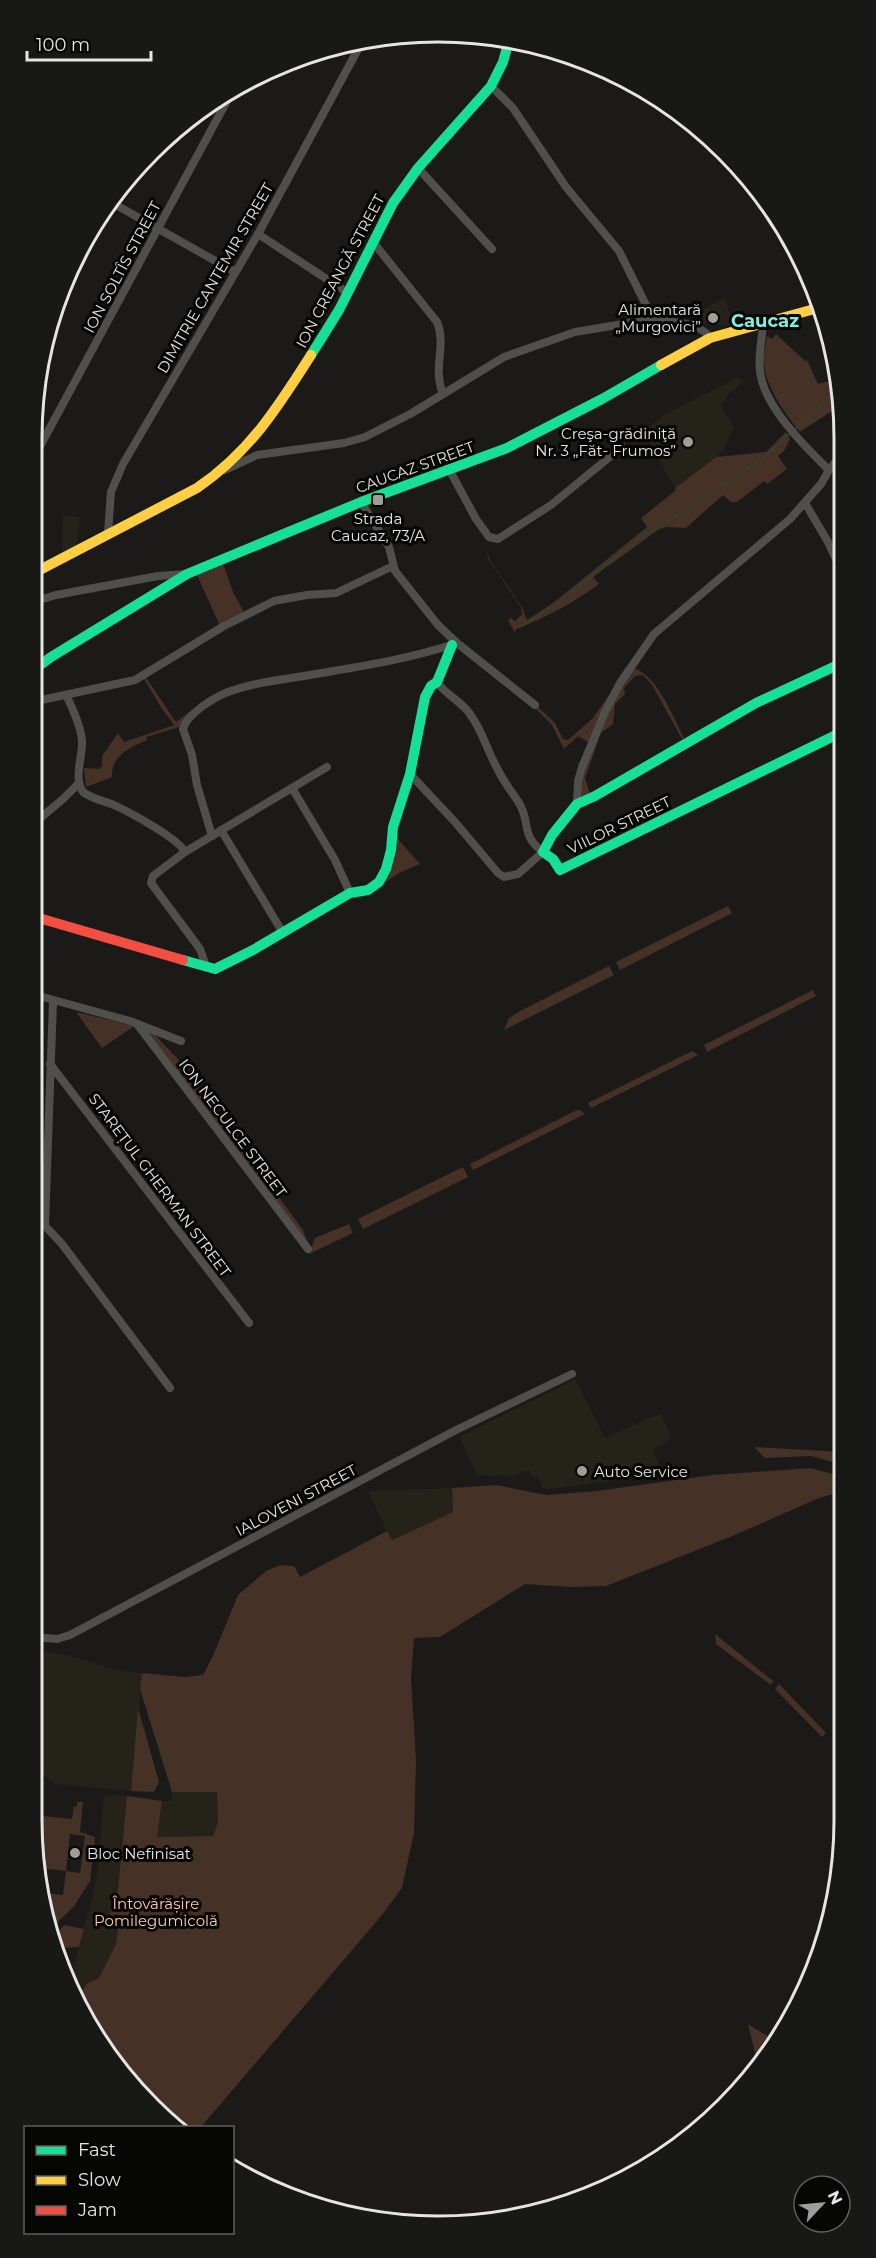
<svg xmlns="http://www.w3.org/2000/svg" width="876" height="2258" viewBox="0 0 876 2258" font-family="Montserrat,sans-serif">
	<rect width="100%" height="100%" fill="#1b1a18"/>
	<g fill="#252219">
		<polygon points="724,298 734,324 723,326 703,323 702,317 705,308"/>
		<polygon points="738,377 743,381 728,395 721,406 734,427 723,451 675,488 643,432 666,414"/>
		<polygon points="63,515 80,517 77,545 62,552"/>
		<polygon points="575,1379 605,1438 660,1413 672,1439 653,1449 663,1473 634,1477 628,1476 622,1479 550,1489 542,1488 538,1477 532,1477 529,1470 513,1476 477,1475 459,1437"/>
		<polygon points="452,1488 454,1512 391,1540 368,1491"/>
		<polygon points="32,1649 72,1656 121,1671 142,1673 131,1791 55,1784 32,1767"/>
		<polygon points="172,1792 217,1792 218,1822 213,1836 157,1837 162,1801 172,1801"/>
		<polygon points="104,1795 127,1796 118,1889 107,1923 118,1930 116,1944 99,1978 86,1984 80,1995 72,1993 69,1987 97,1878"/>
	</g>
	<g fill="#453126" fill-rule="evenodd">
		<path d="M776,334L805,361L807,360L818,384L839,379L841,405L800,432C786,415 766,387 764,365C763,355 766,345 767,336L772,339Z"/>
		<path d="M786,432L790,439L784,451L778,456L787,469L767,484L764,481L737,502H731L723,495L686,528L666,527L658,530L593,577L599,584C572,604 546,617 515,630V633L508,620L511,618L515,621L522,614L521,607L488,558L487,552L490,560L522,607L527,620L553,603L647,527L641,518L676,490L675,488L716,457L766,452Z"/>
		<polygon points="223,564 234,594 244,612 220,626 197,575"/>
		<path d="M634,668C659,678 672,715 684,738L682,739L652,685L643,675L635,676L624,688L625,694L615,704L613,724L601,733L585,778L590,794L583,797C580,793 579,788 579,784C580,759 619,688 634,668Z"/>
		<path d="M145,676L176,722L189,712L190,715L179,727L146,737L147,740C131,747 111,755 112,777L86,787L84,768L99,769L102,766V756L118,733L124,742L174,725L160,706L143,677Z"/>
		<polygon points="616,685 588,742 578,736 564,749 552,725 536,709 538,707 555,723 563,739 568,740 593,718"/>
		<polygon points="397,838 420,864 399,873 384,883"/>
		<polygon points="728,906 732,913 620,970 616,962"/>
		<polygon points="609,966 614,975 504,1030 509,1018 520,1011"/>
		<polygon points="813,990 816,996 707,1052 704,1045"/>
		<polygon points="76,1012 130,1025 133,1027 102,1048"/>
		<polygon points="146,1031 154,1034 177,1058 303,1230 307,1241 306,1245"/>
		<polygon points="692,1051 698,1055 591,1108 588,1103"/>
		<polygon points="577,1110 580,1110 585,1114 473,1170 470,1164"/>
		<polygon points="463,1167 468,1177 363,1229 358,1219"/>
		<polygon points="349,1224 353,1233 309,1254 315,1238"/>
		<polygon points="754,1447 844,1452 844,1465 811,1456 765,1458"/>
		<polygon points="810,1468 844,1477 844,1493 840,1492 819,1498 735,1535 606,1586 570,1587 525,1584 440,1637 414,1638 411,1677 416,1761 414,1833 402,1888 382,1915 201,2127 181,2127 132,2088 86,2023 76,2002 86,1984 99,1978 116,1944 118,1930 107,1923 118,1889 127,1796 162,1801 157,1837 213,1836 218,1822 217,1792 172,1792 140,1689 142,1673 185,1677 203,1675 212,1658 238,1595 266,1571 280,1565 294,1566 300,1577 387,1531 392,1540 453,1512 452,1488 496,1485 546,1495 596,1491 713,1475"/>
		<polygon points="715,1634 773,1681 771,1685 716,1644"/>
		<polygon points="779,1684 826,1733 822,1737 775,1689"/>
		<polygon points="138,1708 159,1782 154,1792 131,1791"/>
		<path d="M77,1802H83L80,1832L95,1837L90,1881L74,1906L50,1930L44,1893L63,1895L66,1871L39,1868L32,1815H36V1812L43,1813V1816L72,1819L74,1806L77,1807ZM70,1834L85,1836L80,1873L66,1871Z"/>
		<polygon points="65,1925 84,1929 79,1947 63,1948 52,1944 51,1937"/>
		<polygon points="748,2024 769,2037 772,2048 759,2069"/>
	</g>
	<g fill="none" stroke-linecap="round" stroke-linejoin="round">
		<polyline stroke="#35402a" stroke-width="2" points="521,626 555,605 643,536 699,502 763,458 819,407 841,392"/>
		<g stroke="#514f4c" stroke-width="8">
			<polyline points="491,86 513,108 566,187 619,251 653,319"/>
			<polyline points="418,168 492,249"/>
			<polyline points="109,201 235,272"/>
			<polyline points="258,234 348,293"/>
			<path d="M373,242L437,322C447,346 432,367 443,394"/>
			<path d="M763,324C762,339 758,356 760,371C763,405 805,447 829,470"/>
			<polyline points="32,461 235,86"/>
			<polyline points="225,470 257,455 344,443 365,437 412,413 504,357 575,332 653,319 694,325 706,333 710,338"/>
			<polyline points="450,471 476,519 489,537 498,539 551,505 622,447"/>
			<polyline points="361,502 389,547 395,571 438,625 457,643 535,705"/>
			<polyline points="805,503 828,542 841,570"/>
			<polyline points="108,533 111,492 123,464 258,234 363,40"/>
			<polyline points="32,602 56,595 158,576 186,574"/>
			<path d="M66,695C73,709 80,724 82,740C83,757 73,778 83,792C92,799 104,801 114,805C129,812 178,838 185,852L153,876L151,883L200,949L206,966"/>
			<polyline points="32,702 135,680 224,626 274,601 307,595 336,593 393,566"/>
			<path d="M410,774L455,822L498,873L504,877L518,874L543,852C520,835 531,822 519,803C512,792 503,781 497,768C487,750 482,730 470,714C461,701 446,695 437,682"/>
			<polyline points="292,788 335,860 350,893"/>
			<polyline points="577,804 578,781 582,767 605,712 620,683 654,634 790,519 821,484 829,470 841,455"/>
			<polyline points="32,825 63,799 79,783"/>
			<polyline points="221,830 283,933"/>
			<path d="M212,836L197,785L192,755L183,729C187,714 213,698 228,692C252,683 279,680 304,676C356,667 407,660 457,643"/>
			<polyline points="185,852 327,767"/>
			<polyline points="32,994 130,1021 181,1041"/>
			<polyline points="53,1002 45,1226 62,1244 170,1388"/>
			<polyline points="137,1024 308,1249"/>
			<polyline points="50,1064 249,1323"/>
			<polyline points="32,1637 57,1639 70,1635 456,1430 572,1374"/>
		</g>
		<g stroke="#16e098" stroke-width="10">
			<polyline points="311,355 339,310 393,203 418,168 491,86 503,62 509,40"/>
			<polyline points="842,663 756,703 595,796 577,804 552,835 543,852 553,859 560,870 842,732"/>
			<polyline points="32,671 51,657 187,574 361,502 507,448 602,399 661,365"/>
			<polyline points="183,960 215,969 253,950 350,893 368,890 379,882 386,869 391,850 393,827 410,774 425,697 431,686 437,682 452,645"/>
		</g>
		<g stroke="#ffcf43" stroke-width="10">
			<polyline points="661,365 710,338 818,308"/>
			<path d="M32,574L197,488C249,453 278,407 311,355"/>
		</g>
		<polyline stroke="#f24e42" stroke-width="10" points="32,916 183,960"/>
	</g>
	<g fill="#9f9e9b" stroke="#060605" stroke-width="2">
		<circle cx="713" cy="318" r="6"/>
		<circle cx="688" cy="442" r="6"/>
		<rect x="372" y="494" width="12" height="12" rx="3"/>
		<circle cx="582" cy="1471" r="6"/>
		<circle cx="75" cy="1853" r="6"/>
	</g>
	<g text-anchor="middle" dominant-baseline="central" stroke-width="6" stroke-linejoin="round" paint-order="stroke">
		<g font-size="15" fill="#e6e5e2" stroke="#060605">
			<text transform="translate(122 267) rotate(-62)">ION SOLTÎS STREET</text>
			<text transform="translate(340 271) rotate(-62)">ION CREANGĂ STREET</text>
			<text transform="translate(215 278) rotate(-60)">DIMITRIE CANTEMIR STREET</text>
			<text transform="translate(415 467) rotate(-20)">CAUCAZ STREET</text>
			<text transform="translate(619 825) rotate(-26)">VIILOR STREET</text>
			<text transform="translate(233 1128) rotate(53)">ION NECULCE STREET</text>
			<text transform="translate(160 1185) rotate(53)">STAREȚUL GHERMAN STREET</text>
			<text transform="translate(296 1500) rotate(-28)">IALOVENI STREET</text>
		</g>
		<g font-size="15" fill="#e6e5e2" stroke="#060605" text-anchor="end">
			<text x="701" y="309">Alimentară<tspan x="701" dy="17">„Murgovici”</tspan></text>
			<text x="676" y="433">Creşa-grădiniţă<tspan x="676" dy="17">Nr. 3 „Făt- Frumos”</tspan></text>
			<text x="378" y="518" text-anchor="middle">Strada<tspan x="378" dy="17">Caucaz, 73/A</tspan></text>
			<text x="594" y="1471" text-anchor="start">Auto Service</text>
			<text x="87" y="1853" text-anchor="start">Bloc Nefinisat</text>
		</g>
		<g font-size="15" fill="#ffcbad" stroke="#060605">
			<text x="156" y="1903">Întovărășire<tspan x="156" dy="17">Pomilegumicolă</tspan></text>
		</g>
		<g font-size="18" font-weight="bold" fill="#81ece2" stroke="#060605">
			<text x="765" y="321">Caucaz</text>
		</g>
	</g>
	<path d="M0 0H876V2258H0ZM438 42H438A396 396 0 0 1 834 438V1820A396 396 0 0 1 438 2216H438A396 396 0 0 1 42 1820V438A396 396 0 0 1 438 42Z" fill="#181817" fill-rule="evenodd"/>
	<path fill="none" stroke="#e6e5e2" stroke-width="3" d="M438 42H438A396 396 0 0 1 834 438V1820A396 396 0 0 1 438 2216H438A396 396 0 0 1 42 1820V438A396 396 0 0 1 438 42Z"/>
	<rect x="24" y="2126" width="210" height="108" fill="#060605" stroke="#605f5d" stroke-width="1.5"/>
	<rect x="36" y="2146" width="30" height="9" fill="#16e098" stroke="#605f5d" stroke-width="1.5"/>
	<text x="78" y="2156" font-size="18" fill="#e6e5e2">Fast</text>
	<rect x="36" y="2176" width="30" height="9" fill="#ffcf43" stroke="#605f5d" stroke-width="1.5"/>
	<text x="78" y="2186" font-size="18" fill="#e6e5e2">Slow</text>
	<rect x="36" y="2206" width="30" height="9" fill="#f24e42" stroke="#605f5d" stroke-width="1.5"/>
	<text x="78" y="2216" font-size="18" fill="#e6e5e2">Jam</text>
	<g transform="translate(822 2204) rotate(64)"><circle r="28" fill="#060605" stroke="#605f5d" stroke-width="1.5"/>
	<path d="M0-4.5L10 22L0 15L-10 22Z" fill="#9f9e9b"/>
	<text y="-9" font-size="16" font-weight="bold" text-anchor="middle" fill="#e6e5e2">N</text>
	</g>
	<path d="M27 51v9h124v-9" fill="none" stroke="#e6e5e2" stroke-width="3"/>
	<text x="36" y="51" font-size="18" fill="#e6e5e2" stroke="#060605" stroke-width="4.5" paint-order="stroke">100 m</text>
</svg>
